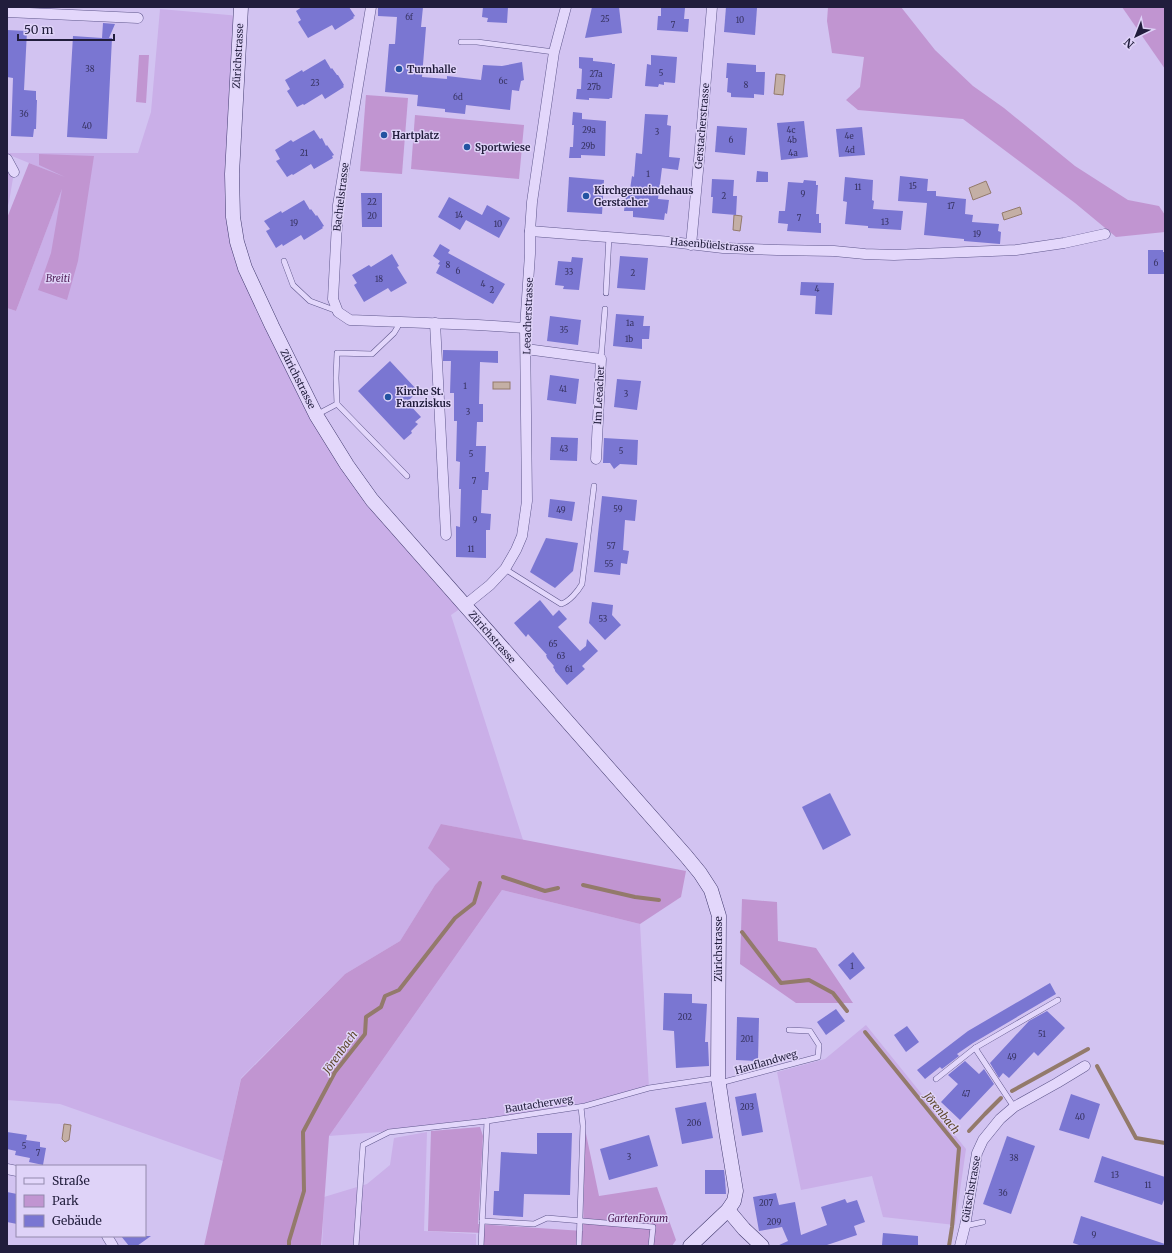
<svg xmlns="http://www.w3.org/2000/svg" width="1172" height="1253" viewBox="0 0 1172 1253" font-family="Merriweather,serif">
	<rect width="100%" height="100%" fill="#d2c3f1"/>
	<g fill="#caafe8">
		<polygon points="160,9 240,16 237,242 347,465 464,606 451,615 523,840 441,824 451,869 435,885 400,941 345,974 241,1078 223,1161 60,1104 7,1100 7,308 16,311 66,178 7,154 7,153 138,153 151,112"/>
		<polygon points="7,159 14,172 9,202 7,209"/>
		<polygon points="502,890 640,924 649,1088 598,1103 430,1128 329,1136"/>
		<polygon points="866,1025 966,1149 955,1225 883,1217 872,1176 801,1190 777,1072 825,1059"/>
		<polygon points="427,1132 424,1231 476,1234 476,1246 322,1246 324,1197 367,1184 390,1165 394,1138"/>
	</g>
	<g fill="#c195d1">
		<polygon points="828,7 901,7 935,50 973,86 1004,108 1075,166 1128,200 1159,206 1165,215 1165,232 1116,237 1075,203 963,119 858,110 846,100 860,87 864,57 832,53 827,21"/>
		<polygon points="1122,7 1165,7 1165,69"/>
		<polygon points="139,55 149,55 146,103 136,102"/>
		<polygon points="366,95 408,98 402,174 360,171"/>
		<polygon points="415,115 524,125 519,179 411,169"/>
		<polygon points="39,154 94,156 78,261 67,300 38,290 51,253 62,189 16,311 7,308 7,218 29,163 65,177 39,165"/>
		<polygon points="441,824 686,871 681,897 640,924 502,890 329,1136 321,1246 204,1246 241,1079 345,974 400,941 435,885 450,869 428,848"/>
		<polygon points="742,899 777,902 778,941 816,948 853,1003 796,1003 740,964"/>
		<polygon points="480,1127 483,1136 478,1224 583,1231 585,1129 599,1196 657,1187 676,1240 672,1246 484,1246 484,1233 428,1231 431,1131"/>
	</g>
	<g fill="#c4afa5" stroke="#937a6b">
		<polygon points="776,74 785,75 783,95 774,94"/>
		<polygon points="986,181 991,193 973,200 969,188"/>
		<polygon points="1020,207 1022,214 1004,220 1002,213"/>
		<polygon points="734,215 742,216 740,231 733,230"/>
		<rect x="493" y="382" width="17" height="7"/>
		<polygon points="64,1124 71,1125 69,1140 65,1142 62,1139"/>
	</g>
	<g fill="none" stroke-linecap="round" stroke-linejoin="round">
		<g stroke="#937a6b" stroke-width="4">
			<polyline points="503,877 545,891 558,888"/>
			<polyline points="583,885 635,897 659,900"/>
			<polyline points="742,932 781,983 809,980 833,993 847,1011"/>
			<polyline points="865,1032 959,1148 952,1227 949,1246"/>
			<polyline points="1097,1066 1136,1138 1165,1143"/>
			<polyline points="1012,1091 1088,1049"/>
			<polyline points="969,1131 985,1114 1001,1098"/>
			<polyline points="289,1246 289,1241 304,1191 303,1132 335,1072 365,1034 366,1017 381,1007 385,996 399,990 455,918 474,903 480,883"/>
		</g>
	</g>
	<g fill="#7a76d2">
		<polygon points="302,7 349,7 355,16 353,17 354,18 335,30 332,25 308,38 298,22 301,20 296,11"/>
		<polygon points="378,7 423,7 421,27 426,27 422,77 447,79 447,76 481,80 483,65 502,66 522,62 524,80 521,81 519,91 512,90 510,110 466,105 465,114 445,112 445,109 417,106 418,95 385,92 389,44 395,44 397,17 378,16"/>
		<polygon points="483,7 508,7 507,23 487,22 488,18 482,17"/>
		<polygon points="592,7 619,7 622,33 585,38"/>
		<polygon points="661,7 685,8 684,19 689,19 688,32 657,30 658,16 661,16"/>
		<polygon points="726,7 757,8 755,35 724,32"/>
		<polygon points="103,23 115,24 109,38 112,38 107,139 67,137 73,36 102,38"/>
		<polygon points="7,30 27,31 24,90 36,91 36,100 37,100 36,129 34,129 33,137 11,136 13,78 7,77"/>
		<polygon points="651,55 677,57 675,83 664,82 664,85 659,84 658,87 645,86 647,64 651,65"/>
		<polygon points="579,57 593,58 593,61 612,63 612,64 615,64 612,98 610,98 609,99 589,98 589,100 576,99 577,89 581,89 582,69 579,68"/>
		<polygon points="325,59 331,69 332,68 337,75 338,75 344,85 343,86 344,87 325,99 322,94 304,105 303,104 297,107 287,91 290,89 285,80 302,70 303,72"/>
		<polygon points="727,63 756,65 756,72 765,72 764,95 754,94 754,98 731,97 731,93 727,92 728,78 726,78"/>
		<polygon points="573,112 582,113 582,119 606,121 605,156 581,155 581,158 569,158 570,147 573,147 574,125 572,125"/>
		<polygon points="645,114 668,115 667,125 671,126 669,157 680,158 678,170 662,168 658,199 669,200 667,214 665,213 664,220 633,217 633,211 624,211 626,196 629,196 632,176 634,177 636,153 642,154"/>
		<polygon points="804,121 808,157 781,160 777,123"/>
		<polygon points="717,126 747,128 745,155 715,152"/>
		<polygon points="862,127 865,155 839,157 836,129"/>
		<polygon points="314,130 320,139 322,138 326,146 327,145 334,155 332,156 333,158 314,169 311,164 293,175 292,174 287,177 276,161 280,159 275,150 291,140 293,142"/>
		<polygon points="757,171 768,172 768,182 756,182"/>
		<polygon points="900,176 928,179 927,191 936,191 936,196 966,199 965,214 973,215 972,222 999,224 998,231 1001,232 1000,244 964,241 964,239 924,235 927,203 898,201"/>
		<polygon points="569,177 604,180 602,214 567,212"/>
		<polygon points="845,177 873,180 872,200 874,201 873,209 903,211 901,230 868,228 868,226 845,224 847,202 843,201"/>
		<polygon points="712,179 734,180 733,196 737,196 736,215 712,213 713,197 711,197"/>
		<polygon points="804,180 816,181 816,185 818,185 816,214 819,214 819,223 821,223 821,233 787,231 788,224 778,223 779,211 785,211 788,182 803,183"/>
		<polygon points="361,193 382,193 382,227 362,227"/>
		<polygon points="449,197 482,215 487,205 510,218 499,238 466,220 460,230 438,217"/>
		<polygon points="304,200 310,210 311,209 316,216 317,215 324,226 322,227 323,228 304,240 301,235 283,246 282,244 276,248 266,231 270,229 264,221 281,211 282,213"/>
		<polygon points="440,244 450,250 448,253 505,284 493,304 436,273 440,265 438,264 440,261 433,256"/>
		<polygon points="1148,250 1163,250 1163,252 1165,252 1165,274 1148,274"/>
		<polygon points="392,254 399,266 397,267 407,283 391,292 388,288 364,302 354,285 357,283 352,275 369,265 371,267"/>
		<polygon points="620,256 648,258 645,290 617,288"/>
		<polygon points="572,257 583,258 579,290 563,289 564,286 555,285 558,261 571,262"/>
		<polygon points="801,282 834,283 832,315 815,314 816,296 800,295"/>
		<polygon points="616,314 644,316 643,326 650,326 649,339 642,339 642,349 613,346"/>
		<polygon points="550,316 581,320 578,345 547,341"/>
		<polygon points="443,350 498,351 498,363 480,362 479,404 483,404 483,422 477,422 476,446 486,446 485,472 489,472 488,490 482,490 481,513 491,514 490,530 486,530 486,558 456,557 456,526 460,527 461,489 459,489 460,462 456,461 457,421 454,421 454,393 450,393 451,361 443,361"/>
		<polygon points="390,361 418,391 407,402 421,417 415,422 418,424 411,431 412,433 404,440 358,391"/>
		<polygon points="550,375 579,379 576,404 547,400"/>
		<polygon points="617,379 641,381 637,410 614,407"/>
		<polygon points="551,437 578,438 577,461 550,460"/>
		<polygon points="604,438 638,440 637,465 620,464 614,469 610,463 603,463"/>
		<polygon points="602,496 637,500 635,521 625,520 623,550 629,551 627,564 621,563 620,575 594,572"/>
		<polygon points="550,499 575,502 572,521 548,517"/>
		<polygon points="546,538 578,543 573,571 555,588 530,572"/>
		<polygon points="540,600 553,616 559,610 567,619 558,627 580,651 586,646 587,639 598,651 582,666 585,669 567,685 555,671 555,670 553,667 554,666 547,658 546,655 547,655 528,634 526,637 514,623"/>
		<polygon points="592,602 613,605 612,615 621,625 605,640 589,623"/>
		<polygon points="830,793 851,835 823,850 802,807"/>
		<polygon points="853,952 865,968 850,980 838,965"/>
		<polygon points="1050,983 1056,994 973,1043 957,1054 959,1056 942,1069 940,1067 925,1079 917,1070 968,1031"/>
		<polygon points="664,993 692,994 692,1003 707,1004 705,1042 708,1042 709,1066 676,1068 674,1031 663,1030"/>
		<polygon points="836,1009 845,1021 826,1035 817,1022"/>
		<polygon points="1047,1011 1065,1028 1038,1056 1034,1052 1009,1078 1003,1073 999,1078 990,1063 1029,1021"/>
		<polygon points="737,1017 759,1018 758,1061 736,1060"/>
		<polygon points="907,1026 919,1042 906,1052 894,1035"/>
		<polygon points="965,1061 979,1074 984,1069 994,1084 960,1120 941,1102 958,1084 948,1075"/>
		<polygon points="756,1093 763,1132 742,1136 735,1097"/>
		<polygon points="1071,1094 1100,1104 1089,1139 1059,1130"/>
		<polygon points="706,1102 713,1138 682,1144 675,1108"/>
		<polygon points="7,1132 27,1135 26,1140 40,1142 40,1147 46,1148 43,1165 29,1162 30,1158 15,1155 16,1151 7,1149"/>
		<polygon points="537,1133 572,1133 570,1195 524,1194 523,1217 493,1215 494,1191 499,1191 501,1152 537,1154"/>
		<polygon points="649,1135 658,1166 609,1180 600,1149"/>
		<polygon points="1007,1136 1035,1146 1011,1214 983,1204"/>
		<polygon points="1102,1156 1165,1177 1165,1197 1162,1205 1094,1182"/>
		<polygon points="705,1170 724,1170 725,1179 726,1194 705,1194"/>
		<polygon points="7,1192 17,1194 17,1224 7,1222"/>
		<polygon points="776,1193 779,1205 795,1202 801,1235 827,1225 821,1207 845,1199 847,1203 857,1200 865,1222 854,1226 857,1235 824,1246 777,1246 788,1241 782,1227 759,1231 753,1197"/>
		<polygon points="1081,1216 1165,1244 1165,1246 1082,1246 1073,1243"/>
		<polygon points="883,1233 918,1236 918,1246 882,1245"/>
		<polygon points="121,1236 151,1236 137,1246 129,1246"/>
	</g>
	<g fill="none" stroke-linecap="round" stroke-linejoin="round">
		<g stroke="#60588d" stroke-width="6">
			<g id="service">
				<polyline points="461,42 477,42 554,52"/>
				<polyline points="284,261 293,285 310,301 337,311"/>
				<polyline points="606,293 609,236"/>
				<polyline points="601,359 605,309"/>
				<polyline points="337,404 407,476"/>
				<polyline points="318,414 337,404 336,378 337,353 372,354 394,333 400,323"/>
				<path d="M505,569L561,604C569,602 578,591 582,584L594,486"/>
				<polyline points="975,1048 1058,1000"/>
				<polyline points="936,1079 975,1048 1014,1107"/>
				<polyline points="720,1083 818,1057 819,1045 810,1031 789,1030"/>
				<polyline points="482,1221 534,1224 547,1218 653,1227 651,1246"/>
				<polyline points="965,1226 983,1222"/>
				<polyline points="356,1246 363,1145 389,1132 487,1121 585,1106 649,1088 717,1078"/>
				<polyline points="481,1246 487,1121"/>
				<polyline points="579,1246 583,1126 581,1107"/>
			</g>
		</g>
		<g stroke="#60588d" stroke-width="11">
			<g id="minor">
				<polyline points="371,7 338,205 333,299 338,312 350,320 478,325 525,328"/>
				<polyline points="7,12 138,18"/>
				<polyline points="7,159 14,172"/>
				<polyline points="530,231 672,242 723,248 777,250 834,251 865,254 894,255 1016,250 1064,243 1105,234"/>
				<polyline points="691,245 699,160 712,7"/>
				<polyline points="435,323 446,535"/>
				<polyline points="526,349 601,359 596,459"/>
				<polyline points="464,606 490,585 505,569 516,550 522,536 527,501 525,328 530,254 530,231 532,202 554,52 566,7"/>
				<polyline points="7,1169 17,1171"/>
				<polyline points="107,1236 113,1246"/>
				<polyline points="960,1246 965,1226 977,1153 983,1140 1000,1119 1014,1107 1057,1083 1085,1066"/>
			</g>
		</g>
		<g stroke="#423b6f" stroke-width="15">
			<g id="secondary">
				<polyline points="241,7 232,174 233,217 237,242 245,268 272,326 316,415 347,465 372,500 686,856 700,873 711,890 719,916 718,1078 726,1131 736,1191 734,1201 728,1210 690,1246"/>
				<polyline points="728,1210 744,1229 762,1246"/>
			</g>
		</g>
		<use href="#service" stroke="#e3d7fb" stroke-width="5"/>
		<use href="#minor" stroke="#e3d7fb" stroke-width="10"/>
		<use href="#secondary" stroke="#e3d7fb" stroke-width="14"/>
	</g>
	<g fill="#2353a1" stroke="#dfd3f8" stroke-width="1.5">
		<circle cx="399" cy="69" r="4"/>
		<circle cx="384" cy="135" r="4"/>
		<circle cx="467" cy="147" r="4"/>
		<circle cx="586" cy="196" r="4"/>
		<circle cx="388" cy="397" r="4"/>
	</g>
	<g text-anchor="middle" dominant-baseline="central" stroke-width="3" stroke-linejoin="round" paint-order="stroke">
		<g font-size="8" fill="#373362">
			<text x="409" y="17">6f</text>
			<text x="605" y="19">25</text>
			<text x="740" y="20">10</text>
			<text x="673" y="25">7</text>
			<text x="90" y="69">38</text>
			<text x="661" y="73">5</text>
			<text x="596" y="74">27a</text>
			<text x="503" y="81">6c</text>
			<text x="315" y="83">23</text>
			<text x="746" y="85">8</text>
			<text x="594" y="87">27b</text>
			<text x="458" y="97">6d</text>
			<text x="24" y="114">36</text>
			<text x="87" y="126">40</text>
			<text x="589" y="130">29a</text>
			<text x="791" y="130">4c</text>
			<text x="657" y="132">3</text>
			<text x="849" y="136">4e</text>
			<text x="731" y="140">6</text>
			<text x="792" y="140">4b</text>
			<text x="588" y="146">29b</text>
			<text x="850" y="150">4d</text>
			<text x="304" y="153">21</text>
			<text x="793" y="153">4a</text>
			<text x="648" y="174">1</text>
			<text x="913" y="186">15</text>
			<text x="858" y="187">11</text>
			<text x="803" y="194">9</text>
			<text x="724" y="196">2</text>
			<text x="372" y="202">22</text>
			<text x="951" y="206">17</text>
			<text x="459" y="215">14</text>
			<text x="372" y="216">20</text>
			<text x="799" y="218">7</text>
			<text x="885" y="222">13</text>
			<text x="294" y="223">19</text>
			<text x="498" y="224">10</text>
			<text x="977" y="234">19</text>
			<text x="1156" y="263">6</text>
			<text x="448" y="265">8</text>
			<text x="458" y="271">6</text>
			<text x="569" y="272">33</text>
			<text x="633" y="273">2</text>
			<text x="379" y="279">18</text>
			<text x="483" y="284">4</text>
			<text x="817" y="289">4</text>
			<text x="492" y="290">2</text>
			<text x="630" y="323">1a</text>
			<text x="564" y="330">35</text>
			<text x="629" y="339">1b</text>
			<text x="465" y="386">1</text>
			<text x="563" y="389">41</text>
			<text x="626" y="394">3</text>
			<text x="468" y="412">3</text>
			<text x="564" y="449">43</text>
			<text x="621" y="451">5</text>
			<text x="471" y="454">5</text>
			<text x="474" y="481">7</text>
			<text x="618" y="509">59</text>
			<text x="561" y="510">49</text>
			<text x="475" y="520">9</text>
			<text x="611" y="546">57</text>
			<text x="471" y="549">11</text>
			<text x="609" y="564">55</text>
			<text x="603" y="619">53</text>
			<text x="553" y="644">65</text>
			<text x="561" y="656">63</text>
			<text x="569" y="669">61</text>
			<text x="852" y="966">1</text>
			<text x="685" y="1017">202</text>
			<text x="1042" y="1034">51</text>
			<text x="747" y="1039">201</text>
			<text x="1012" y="1057">49</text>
			<text x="966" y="1094">47</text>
			<text x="747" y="1107">203</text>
			<text x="1080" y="1117">40</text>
			<text x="694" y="1123">206</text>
			<text x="24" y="1146">5</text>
			<text x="38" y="1153">7</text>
			<text x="629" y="1157">3</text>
			<text x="1014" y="1158">38</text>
			<text x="1115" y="1175">13</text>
			<text x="1148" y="1185">11</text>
			<text x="1003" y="1193">36</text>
			<text x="766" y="1203">207</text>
			<text x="774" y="1222">209</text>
			<text x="1094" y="1235">9</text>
		</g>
		<g font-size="10" fill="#211d3c" stroke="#dfd3f8">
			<text transform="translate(238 56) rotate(-87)">Zürichstrasse</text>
			<text transform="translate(702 126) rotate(-85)">Gerstacherstrasse</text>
			<text transform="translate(341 197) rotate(-83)">Bachtelstrasse</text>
			<text transform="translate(712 245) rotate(5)">Hasenbüelstrasse</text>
			<text transform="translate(528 316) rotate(-88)">Leeacherstrasse</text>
			<text transform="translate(298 379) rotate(63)">Zürichstrasse</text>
			<text transform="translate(599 395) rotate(-87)">Im Leeacher</text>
			<text transform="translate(492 637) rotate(49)">Zürichstrasse</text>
			<text transform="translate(718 949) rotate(-90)">Zürichstrasse</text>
			<text transform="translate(766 1062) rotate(-16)">Hauflandweg</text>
			<text transform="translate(539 1104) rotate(-9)">Bautacherweg</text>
			<text transform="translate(971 1189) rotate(-80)">Gütschstrasse</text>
		</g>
		<g font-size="10" font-weight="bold" fill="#211d3c" stroke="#dfd3f8" text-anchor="start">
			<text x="407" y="69">Turnhalle</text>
			<text x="392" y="135">Hartplatz</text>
			<text x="475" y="147">Sportwiese</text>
			<text x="594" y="190">Kirchgemeindehaus<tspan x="594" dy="12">Gerstacher</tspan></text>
			<text x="396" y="391">Kirche St.<tspan x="396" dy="12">Franziskus</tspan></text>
		</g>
		<g font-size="10" font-style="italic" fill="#53225a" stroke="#dfd3f8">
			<text x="58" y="278">Breiti</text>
			<text x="638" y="1218">GartenForum</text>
		</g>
		<g font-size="11" font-style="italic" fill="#5d472b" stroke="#dfd3f8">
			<text transform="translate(340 1052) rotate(-54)">Jörenbach</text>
			<text transform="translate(942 1113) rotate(51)">Jörenbach</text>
		</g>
	</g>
	<rect width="1172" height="1253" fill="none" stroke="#211d3c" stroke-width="16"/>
	<rect x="16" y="1165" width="130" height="72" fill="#dfd3f8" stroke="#938aad"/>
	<rect x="24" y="1178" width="20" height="6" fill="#e3d7fb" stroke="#938aad"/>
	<text x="52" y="1185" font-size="12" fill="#211d3c">Straße</text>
	<rect x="24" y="1195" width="20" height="12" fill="#c195d1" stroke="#938aad"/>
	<text x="52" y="1205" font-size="12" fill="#211d3c">Park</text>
	<rect x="24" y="1215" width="20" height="12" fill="#7a76d2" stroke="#938aad"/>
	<text x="52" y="1225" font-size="12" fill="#211d3c">Gebäude</text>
	<g transform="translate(1136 36) rotate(223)" stroke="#dfd3f8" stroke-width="3" paint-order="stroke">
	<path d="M0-3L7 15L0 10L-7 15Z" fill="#211d3c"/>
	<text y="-6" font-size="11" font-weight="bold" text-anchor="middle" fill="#211d3c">N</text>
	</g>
	<path d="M18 34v6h96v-6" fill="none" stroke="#211d3c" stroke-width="2"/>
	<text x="24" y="34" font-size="12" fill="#211d3c" stroke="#dfd3f8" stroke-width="3" paint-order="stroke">50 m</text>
</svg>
